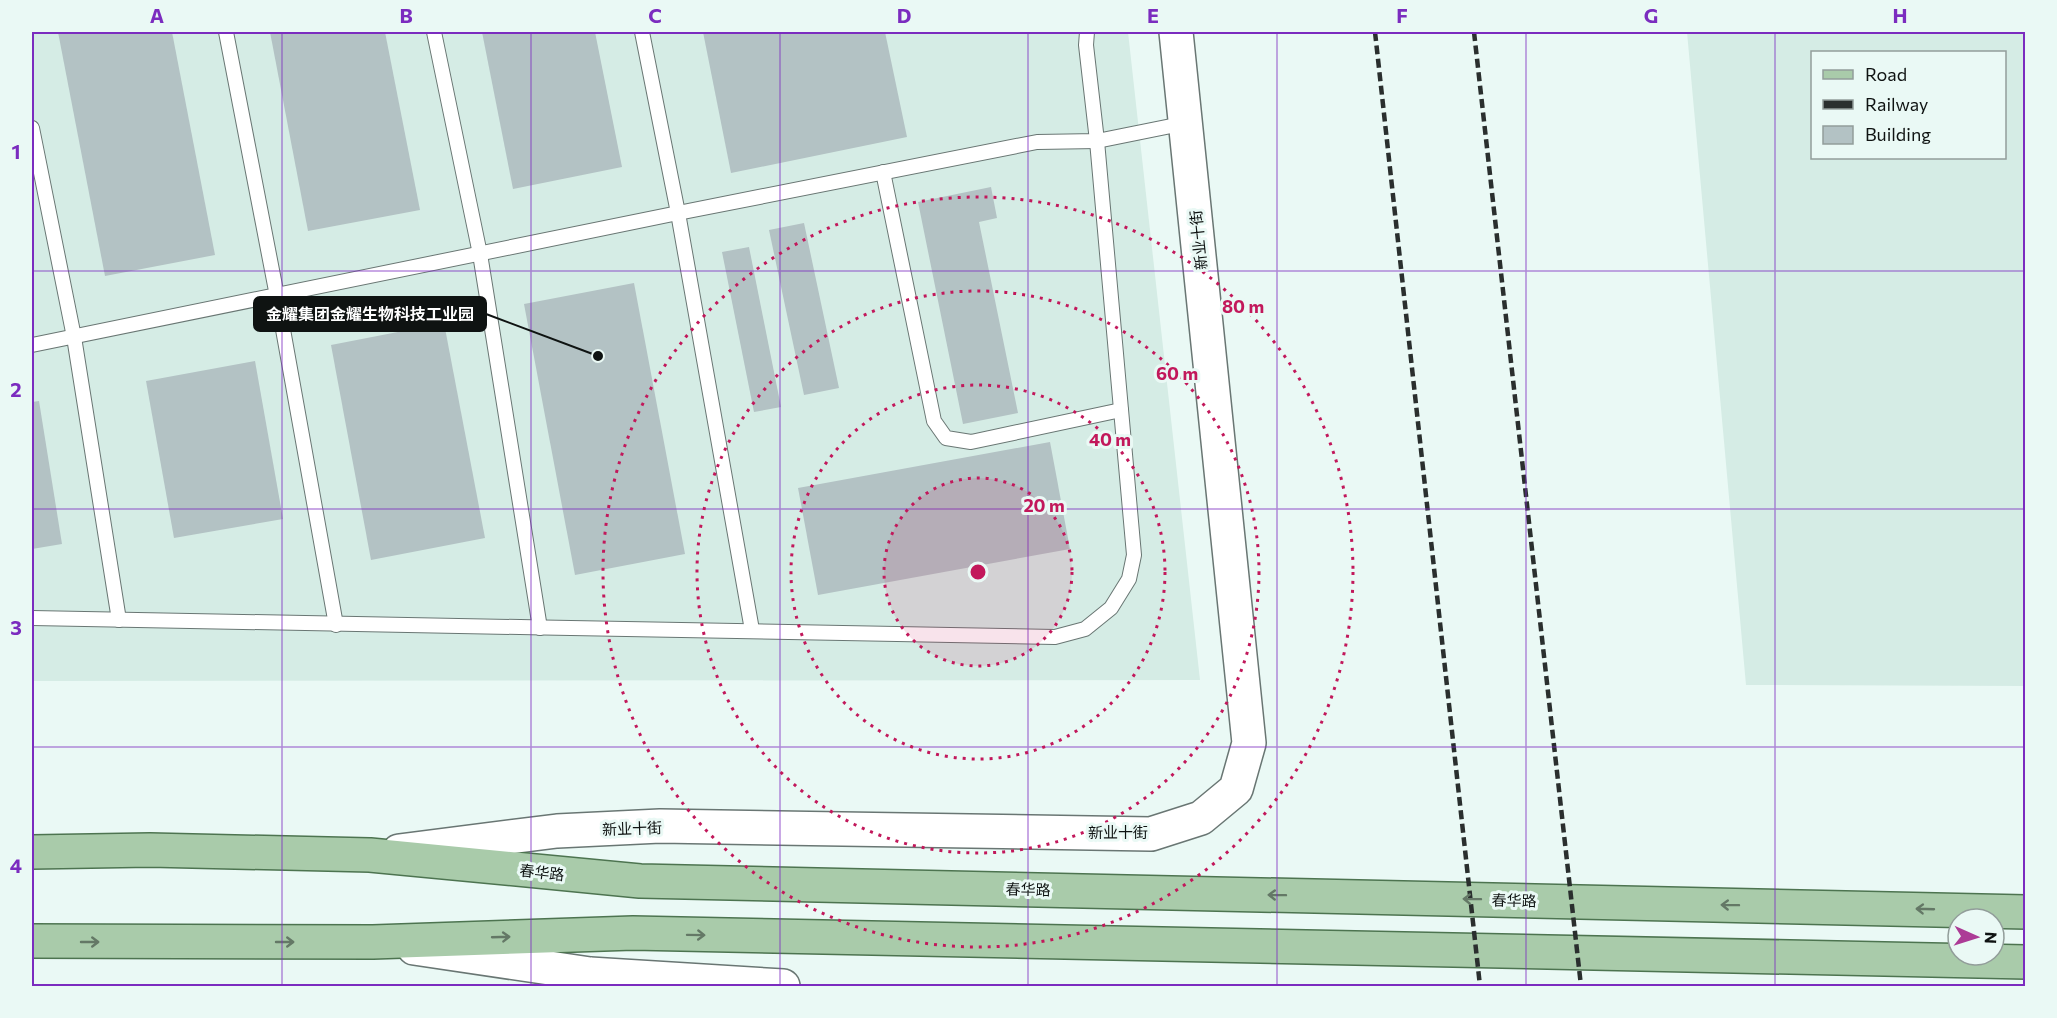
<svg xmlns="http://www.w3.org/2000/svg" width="2057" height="1018" viewBox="0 0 2057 1018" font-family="Commissioner,'Noto Sans SC',sans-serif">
	<rect width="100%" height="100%" fill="#eaf9f5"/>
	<g fill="#d5ece5" fill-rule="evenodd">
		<polygon points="32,32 1128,32 1200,680 32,681"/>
		<path d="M1687,32H2025V686L1746,685ZM1812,52H2004V158H1812Z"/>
	</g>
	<g fill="#b3c2c4">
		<polygon points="58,32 172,32 215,255 105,276"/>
		<polygon points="270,32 385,32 420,210 308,231"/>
		<polygon points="482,32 595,32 622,167 513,189"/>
		<polygon points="703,32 885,32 907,137 731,173"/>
		<polygon points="991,187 997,218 979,222 1018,413 963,424 918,202"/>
		<polygon points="804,223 839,388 804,395 769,230"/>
		<polygon points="749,247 781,407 754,412 722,252"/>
		<polygon points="634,283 685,554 575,575 524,304"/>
		<polygon points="444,323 485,538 371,560 331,345"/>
		<polygon points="255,361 283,519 174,538 146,381"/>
		<polygon points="39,401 62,544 32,549 32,402"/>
		<polygon points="1050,442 1070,549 818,595 798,488"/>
	</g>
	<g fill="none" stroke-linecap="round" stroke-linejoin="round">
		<g stroke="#697673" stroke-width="16">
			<g id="lane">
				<polyline points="226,32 277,296 336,625"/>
				<polyline points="434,32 480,254 540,628"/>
				<polyline points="642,32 678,213 752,630"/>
				<polyline points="32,128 74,337 119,620"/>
				<polyline points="883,172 934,421 946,438 971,442 1121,410"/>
				<polyline points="32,345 678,213 1037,142 1097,141 1186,123"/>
				<path d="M32,618C373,626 714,629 1055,637L1085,629L1111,608L1129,579L1134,555L1097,141L1086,45L1087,32"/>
			</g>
		</g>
		<g stroke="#697673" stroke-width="36">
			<g id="secondary">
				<polyline points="399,851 557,831 660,826 1151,834 1201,818 1236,789 1249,743 1176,32"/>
				<polyline points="414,948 590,974 783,986"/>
			</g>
		</g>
		<g stroke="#4d7450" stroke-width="36">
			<g id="primary">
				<polyline points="32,852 150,850 370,855 640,881 2026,912"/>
				<polyline points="32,941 373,942 633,933 2026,962"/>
			</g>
		</g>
		<use href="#lane" stroke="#fff" stroke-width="14"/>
		<use href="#secondary" stroke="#fff" stroke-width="33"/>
		<use href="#primary" stroke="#a9cbaa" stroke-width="33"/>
		<g stroke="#2a2f2e" stroke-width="4.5" stroke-dasharray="9 4.5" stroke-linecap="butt">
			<polyline points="1375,32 1480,986"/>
			<polyline points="1474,32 1581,986"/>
		</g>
	</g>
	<defs><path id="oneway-shaft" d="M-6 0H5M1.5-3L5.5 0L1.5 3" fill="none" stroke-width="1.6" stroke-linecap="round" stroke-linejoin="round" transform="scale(1.5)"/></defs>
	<g stroke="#647866">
		<use href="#oneway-shaft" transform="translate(1277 895) rotate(-179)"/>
		<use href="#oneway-shaft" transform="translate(1472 899) rotate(-179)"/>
		<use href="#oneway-shaft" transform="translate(1730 905) rotate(-179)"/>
		<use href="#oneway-shaft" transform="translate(1925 909) rotate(-178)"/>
		<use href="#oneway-shaft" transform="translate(696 935) rotate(1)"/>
		<use href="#oneway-shaft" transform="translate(501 937) rotate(-2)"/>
		<use href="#oneway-shaft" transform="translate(90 942)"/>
		<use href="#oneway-shaft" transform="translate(285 942)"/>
	</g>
	<path fill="none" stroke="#7b2cbf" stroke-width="1.5" stroke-opacity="0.55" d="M282,32V986M531,32V986M780,32V986M1028,32V986M1277,32V986M1526,32V986M1775,32V986M32,271H2026M32,509H2026M32,747H2026"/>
	<circle cx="978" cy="572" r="94" fill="#c2185b" fill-opacity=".12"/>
	<g fill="none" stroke="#c2185b" stroke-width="3" stroke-dasharray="3 6">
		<circle cx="978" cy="572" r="94"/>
		<circle cx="978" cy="572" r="187"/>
		<circle cx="978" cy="572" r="281"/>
		<circle cx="978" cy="572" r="375"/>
	</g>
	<g text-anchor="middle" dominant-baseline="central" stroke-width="6" stroke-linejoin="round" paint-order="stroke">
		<g font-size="15" fill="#0f1312" stroke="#eaf9f5">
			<text transform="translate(1198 240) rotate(-96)">新业十街</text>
			<text transform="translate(632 828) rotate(-2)">新业十街</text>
			<text x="1118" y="832">新业十街</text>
			<text transform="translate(542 872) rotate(6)">春华路</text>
			<text transform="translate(1028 889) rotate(1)">春华路</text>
			<text transform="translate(1514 900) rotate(1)">春华路</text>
		</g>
	</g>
	<circle cx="978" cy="572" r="9" fill="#c2185b" stroke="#eaf9f5" stroke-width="3"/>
	<g font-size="18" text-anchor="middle" font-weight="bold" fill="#c2185b" stroke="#eaf9f5" stroke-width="6" stroke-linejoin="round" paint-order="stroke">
		<text x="1243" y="313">80 m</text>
		<text x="1177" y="380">60 m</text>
		<text x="1110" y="446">40 m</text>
		<text x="1044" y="512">20 m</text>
	</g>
	<path fill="none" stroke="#0f1312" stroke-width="2" d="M598 356L486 314"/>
	<circle fill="#0f1312" stroke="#eaf9f5" stroke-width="2" cx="598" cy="356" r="6"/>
	<rect fill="#0f1312" stroke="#0f1312" stroke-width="2" x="254" y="297" width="232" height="34" rx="6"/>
	<g font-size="16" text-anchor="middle" font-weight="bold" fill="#fff">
		<text x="370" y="320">金耀集团金耀生物科技工业园</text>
	</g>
	<rect width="2057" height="1018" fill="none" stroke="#eaf9f5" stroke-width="66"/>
	<rect x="1811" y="51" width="195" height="108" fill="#eaf9f5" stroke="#929d9a" stroke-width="1.5"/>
	<rect x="1823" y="70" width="30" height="9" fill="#a9cbaa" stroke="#929d9a" stroke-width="1.5"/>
	<text x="1865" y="81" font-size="18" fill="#0f1312">Road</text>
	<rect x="1823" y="100" width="30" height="9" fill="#2a2f2e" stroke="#929d9a" stroke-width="1.5"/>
	<text x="1865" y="111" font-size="18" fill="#0f1312">Railway</text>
	<rect x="1823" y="126" width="30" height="18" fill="#b3c2c4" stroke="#929d9a" stroke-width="1.5"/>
	<text x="1865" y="141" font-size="18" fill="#0f1312">Building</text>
	<g transform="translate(1976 937) rotate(93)"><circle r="28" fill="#eaf9f5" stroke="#929d9a" stroke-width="1.5"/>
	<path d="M0-4.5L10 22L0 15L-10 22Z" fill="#ac3b96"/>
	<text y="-9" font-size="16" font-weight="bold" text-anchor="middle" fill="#0f1312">N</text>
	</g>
	<rect x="33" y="33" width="1991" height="952" fill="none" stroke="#7b2cbf" stroke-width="2"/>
	<g font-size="20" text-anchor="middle" font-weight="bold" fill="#7b2cbf">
		<text x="157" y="23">A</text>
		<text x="406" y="23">B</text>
		<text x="655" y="23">C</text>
		<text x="904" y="23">D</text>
		<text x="1153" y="23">E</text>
		<text x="1402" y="23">F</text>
		<text x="1651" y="23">G</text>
		<text x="1900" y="23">H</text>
		<text x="16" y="159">1</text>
		<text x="16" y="397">2</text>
		<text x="16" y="635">3</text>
		<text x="16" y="873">4</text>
	</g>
</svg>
